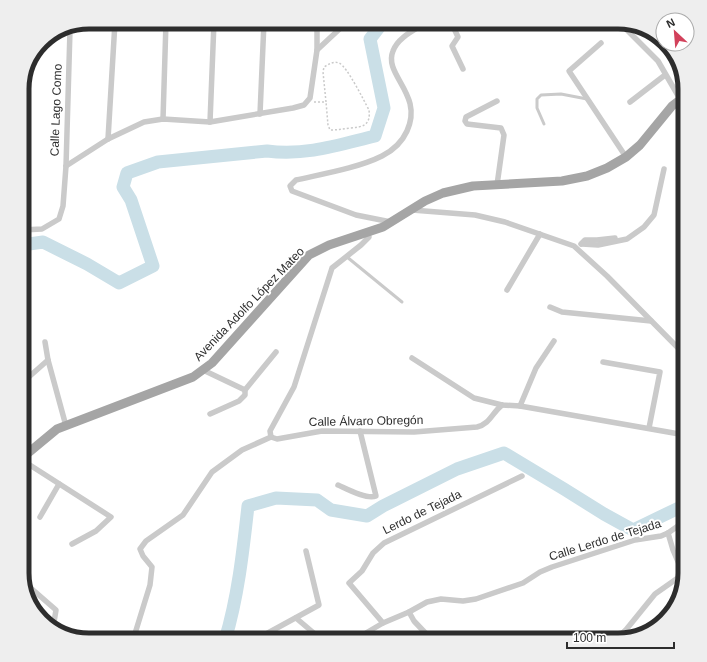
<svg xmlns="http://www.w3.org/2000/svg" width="707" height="662" viewBox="0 0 707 662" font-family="Arial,sans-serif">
	<rect width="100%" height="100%" fill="#fff"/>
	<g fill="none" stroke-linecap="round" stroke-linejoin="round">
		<g stroke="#cadfe7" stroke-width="13">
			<path d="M22,245L43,242L87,264L119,283L153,266L131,200L123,187L127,173L158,162L267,151C306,156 338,145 375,136L384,108L370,39L383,22"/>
			<path d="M225,640C238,597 243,551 248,506L276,498L317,500L331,510L367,516L383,506L457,469L504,453L564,489L604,514L633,530L685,505"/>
		</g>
		<path stroke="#cacaca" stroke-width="1.5" stroke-dasharray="2 2" stroke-linecap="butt" d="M314,102H326L323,72L324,67C329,64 333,61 339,63C347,66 364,101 369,110C371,126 362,127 350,128C343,129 337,130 330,130L328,125L326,102"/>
		<g stroke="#cacaca" stroke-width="3">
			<polyline points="544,124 537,108 537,99 541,95 561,94 587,99"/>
			<polyline points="347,257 402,302"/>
		</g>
		<g stroke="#cacaca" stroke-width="5.5">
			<polyline points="451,22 458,37 452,46 463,69"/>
			<polyline points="622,25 658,61 680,99"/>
			<polyline points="575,26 579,22"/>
			<polyline points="601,43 569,71 626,157"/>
			<polyline points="317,50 317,22"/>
			<polyline points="630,102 665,75"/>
			<polyline points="260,114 264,22"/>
			<polyline points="163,119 166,22"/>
			<polyline points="210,122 214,22"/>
			<polyline points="108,139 115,22"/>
			<polyline points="66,166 108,139 144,122 163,119 210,122 293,108 304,105 310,98 317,50 347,22"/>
			<polyline points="497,185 504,135 501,128 467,124 465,121 466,117 497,101"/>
			<polyline points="412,210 475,215 505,222 574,246 607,276 685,355"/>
			<path d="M391,222L356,215L292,191L290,186L296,180C322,174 358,168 382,156C392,151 402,142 407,131C424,94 383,75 393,51C398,37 415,30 427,22"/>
			<polyline points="22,230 42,229 59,219 63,206 66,166 70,30"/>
			<polyline points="581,244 585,240 597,240 615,238"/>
			<polyline points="582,244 598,245 627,239 644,227 654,215 664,169"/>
			<polyline points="507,290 540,234"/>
			<polyline points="550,307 562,312 651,321"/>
			<polyline points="45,342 48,360 66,426"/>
			<polyline points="681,351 685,306"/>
			<polyline points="412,358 474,398 502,405 520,406 685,435"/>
			<polyline points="603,362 660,372 649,428"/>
			<polyline points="203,370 245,390"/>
			<polyline points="22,383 48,360"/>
			<polyline points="520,406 536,368 554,341"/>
			<polyline points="210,414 239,401 245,395 245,390 276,352"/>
			<path d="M271,437L277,439L322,431L414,432L477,427C490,424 492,413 502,405"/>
			<polyline points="271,437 270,431 294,387 332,268 361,245 369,237 368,232"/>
			<polyline points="22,460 111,517 96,531 72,544"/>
			<path d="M338,485C347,489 367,500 376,496L360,431"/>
			<polyline points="40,517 59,484"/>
			<polyline points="25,583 56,610 53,628"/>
			<polyline points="409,612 414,621 432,640"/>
			<polyline points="296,618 322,640"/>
			<polyline points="383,623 349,583 362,571 373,553 384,543 522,476"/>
			<polyline points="625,631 628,637"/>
			<polyline points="266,634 319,605 306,551"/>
			<polyline points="133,640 150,585 152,567 143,556 140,549 146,541 183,515 212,472 242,450 271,437"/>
			<polyline points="354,640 383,623 409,612 427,602 441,599 463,601 476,599 523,583 540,572 552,567 635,540 661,536 668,533 685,521"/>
			<polyline points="614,640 625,631 655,594 682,575 682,571 673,550 668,533"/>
		</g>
		<polyline stroke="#a5a5a5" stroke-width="9" points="22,458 57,429 193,377 212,363 309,255 329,245 383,227 425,201 443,193 473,186 562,181 587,176 607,168 626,157 640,145 672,106 685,96"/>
	</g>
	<g text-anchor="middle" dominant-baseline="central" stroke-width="4" stroke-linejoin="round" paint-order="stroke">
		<g font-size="12" fill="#2d2d2d" stroke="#fff">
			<text transform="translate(56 110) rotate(-88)">Calle Lago Como</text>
			<text transform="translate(249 304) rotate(-46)">Avenida Adolfo López Mateo</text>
			<text transform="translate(366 421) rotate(-1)">Calle Álvaro Obregón</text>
			<text transform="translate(422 512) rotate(-26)">Lerdo de Tejada</text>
			<text transform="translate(605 540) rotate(-17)">Calle Lerdo de Tejada</text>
		</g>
	</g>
	<path d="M0 0H707V662H0ZM89 29H618A60 60 0 0 1 678 89V573A60 60 0 0 1 618 633H89A60 60 0 0 1 29 573V89A60 60 0 0 1 89 29Z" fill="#eee" fill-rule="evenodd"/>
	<path fill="none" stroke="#2d2d2d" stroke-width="5" d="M89 29H618A60 60 0 0 1 678 89V573A60 60 0 0 1 618 633H89A60 60 0 0 1 29 573V89A60 60 0 0 1 89 29Z"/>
	<g transform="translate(675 32) rotate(334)"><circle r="19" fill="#ffffff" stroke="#ababab"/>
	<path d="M0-3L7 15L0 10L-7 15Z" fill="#d2415b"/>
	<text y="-6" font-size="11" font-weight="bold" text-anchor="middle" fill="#2d2d2d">N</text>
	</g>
	<path d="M567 642v6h107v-6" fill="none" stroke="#2d2d2d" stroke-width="2"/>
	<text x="573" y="642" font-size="12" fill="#2d2d2d" stroke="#ffffff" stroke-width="3" paint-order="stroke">100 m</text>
</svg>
